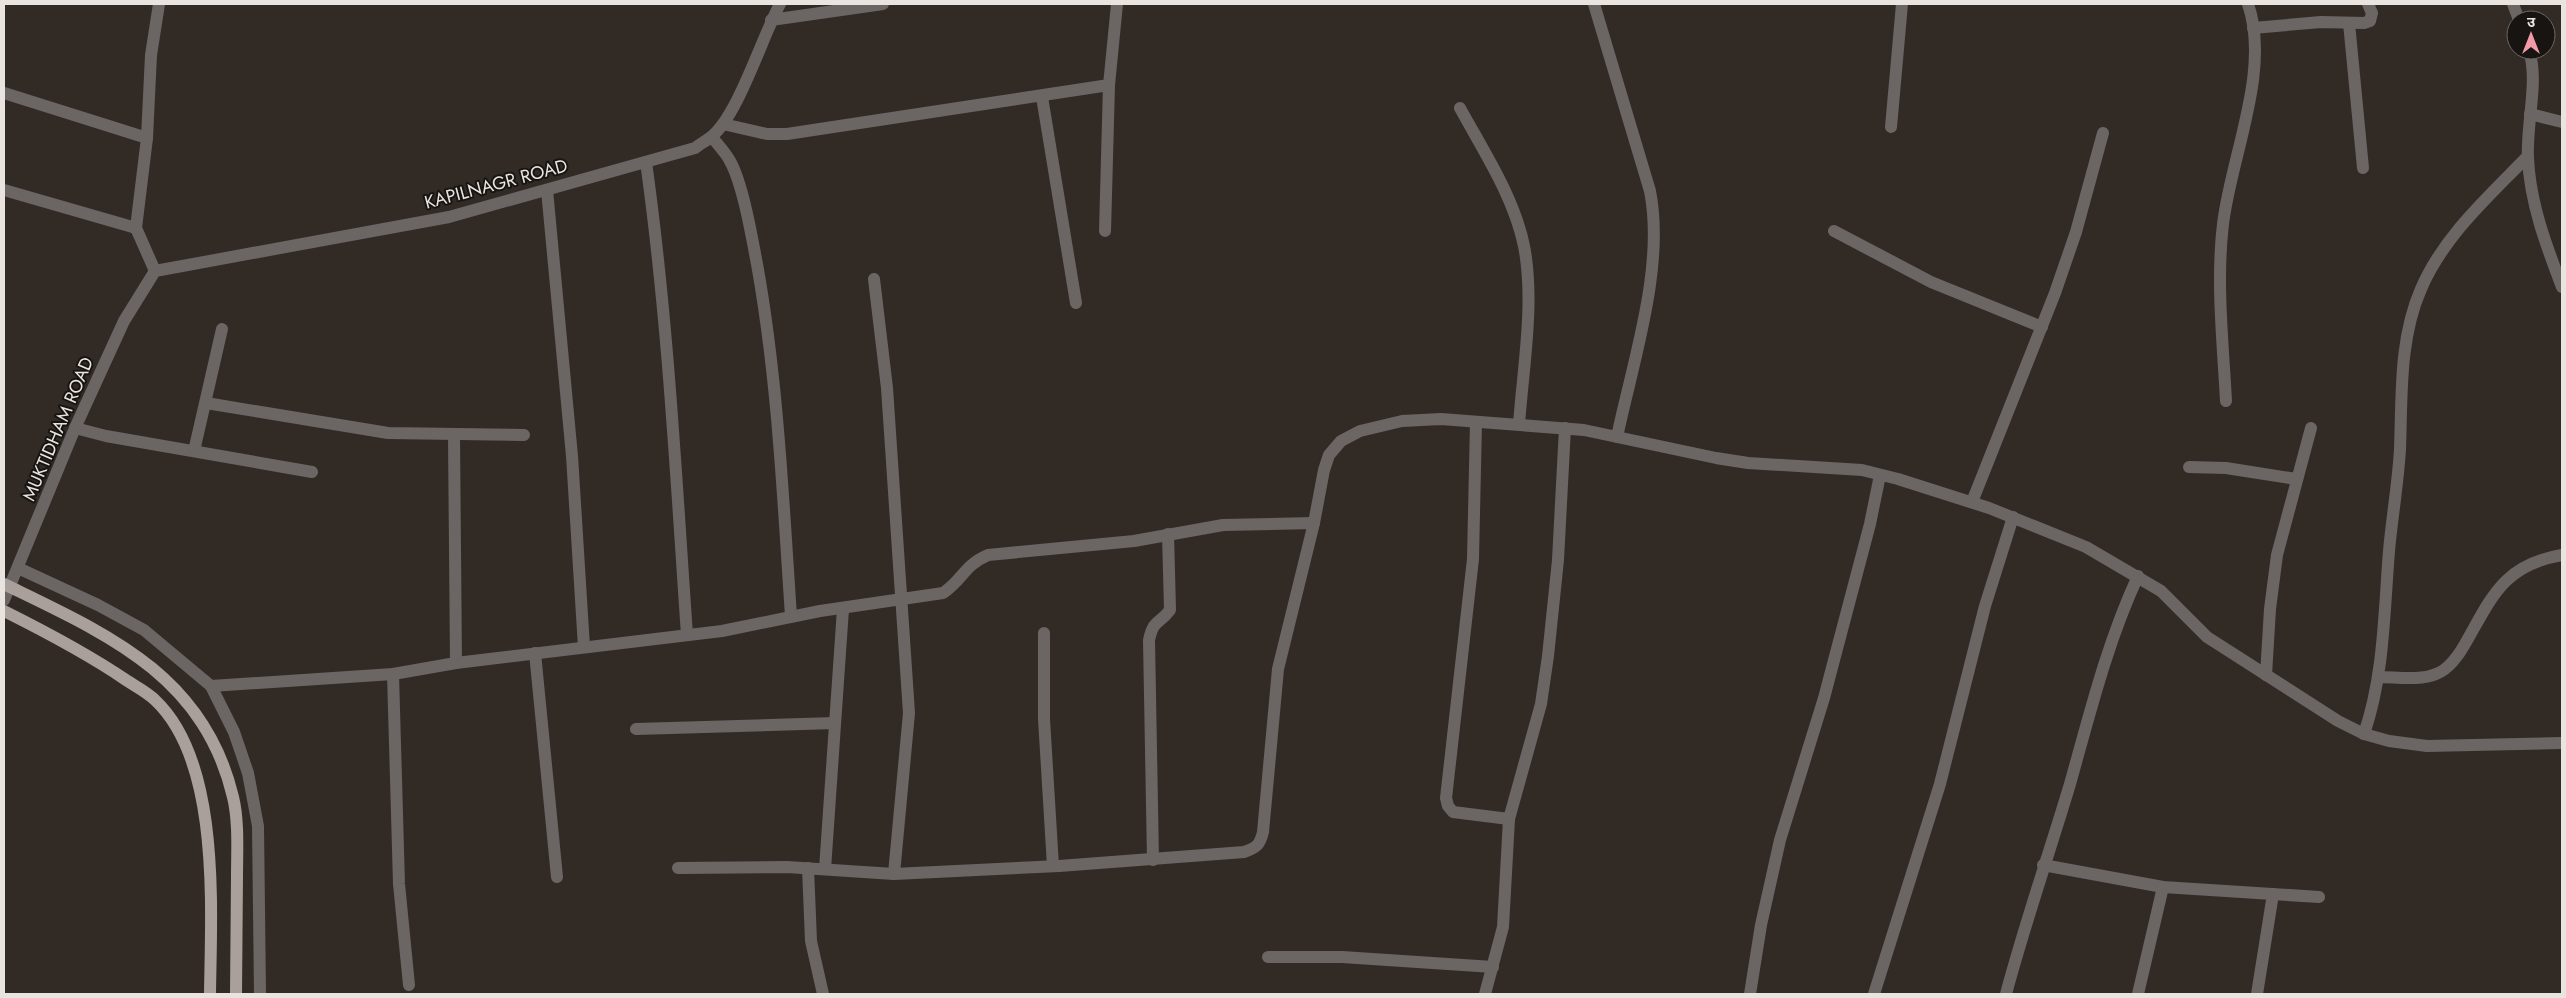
<svg xmlns="http://www.w3.org/2000/svg" width="2566" height="998" viewBox="0 0 2566 998" font-family="Jost,'Noto Sans Devanagari',sans-serif">
	<rect width="100%" height="100%" fill="#322b25"/>
	<g fill="none" stroke-linecap="round" stroke-linejoin="round">
		<g stroke="#6b6664" stroke-width="12">
			<path d="M1594,4L1650,191C1665,267 1633,361 1617,437"/>
			<polyline points="2513,4 2519,20"/>
			<polyline points="771,20 883,4"/>
			<polyline points="2349,23 2363,168"/>
			<polyline points="2253,28 2321,22 2364,23 2370,21 2372,13 2368,4"/>
			<path d="M2529,50C2539,82 2526,124 2528,158C2530,203 2546,245 2562,287"/>
			<polyline points="4,93 147,138"/>
			<polyline points="1042,97 1076,303"/>
			<path d="M1460,108C1484,152 1514,197 1524,246C1535,302 1523,368 1519,424"/>
			<polyline points="2530,114 2562,122"/>
			<polyline points="723,124 767,134 787,134 1109,85"/>
			<polyline points="1891,127 1902,4"/>
			<path d="M712,137C718,145 726,153 730,161C743,184 752,238 757,264C778,381 783,499 791,616"/>
			<path d="M646,162C668,319 676,477 687,635"/>
			<polyline points="4,190 136,228"/>
			<polyline points="547,190 572,456 584,647"/>
			<polyline points="1105,231 1109,85 1117,4"/>
			<polyline points="1834,231 1931,282 2042,327"/>
			<polyline points="155,271 136,228 147,138 151,55 159,4"/>
			<polyline points="874,279 887,388 909,713 894,874"/>
			<path d="M2226,401C2223,343 2216,282 2223,224C2231,156 2271,71 2248,4"/>
			<polyline points="206,403 388,433 524,435"/>
			<polyline points="1476,422 1473,559 1446,798 1448,806 1453,812 1509,819"/>
			<polyline points="75,428 106,436 312,472"/>
			<polyline points="454,436 456,663"/>
			<polyline points="194,451 222,329"/>
			<polyline points="2189,467 2226,468 2296,479"/>
			<polyline points="1972,502 2055,293 2076,232 2103,133"/>
			<polyline points="18,568 98,605 144,630 211,686 234,732 248,773 258,826 260,994"/>
			<path d="M4,600L75,428L124,321L155,271L449,217L695,148C700,144 706,141 711,137C738,116 762,37 780,4"/>
			<polyline points="1044,633 1044,719 1053,866"/>
			<polyline points="535,653 557,877"/>
			<polyline points="393,674 399,884 409,985"/>
			<polyline points="2266,675 2270,609 2277,555 2311,428"/>
			<path d="M2378,677C2396,677 2420,681 2436,674C2448,670 2459,655 2465,644C2492,597 2503,565 2562,555"/>
			<path d="M211,686L393,674L456,663L722,631L820,611L943,593C963,580 963,566 988,555L1134,541L1223,525L1314,523"/>
			<polyline points="636,729 835,723"/>
			<path d="M2364,734C2384,676 2384,613 2389,551C2392,517 2398,484 2400,449C2402,396 2399,339 2421,289C2443,237 2488,197 2527,157"/>
			<path d="M1153,860L1149,640C1154,618 1159,625 1170,610L1168,534"/>
			<polyline points="2043,865 2163,887 2319,897"/>
			<path d="M678,868L787,867L894,874L1059,866L1244,852C1256,848 1260,845 1263,832L1278,669L1314,523L1324,470L1329,455L1341,441L1360,431L1402,421L1441,419L1584,430L1716,458L1748,463L1862,470L1898,479L1989,508L2086,547L2161,591L2207,637L2338,721L2364,734L2389,741L2427,746L2562,743"/>
			<polyline points="808,868 811,941 823,994"/>
			<polyline points="825,869 843,609"/>
			<polyline points="1268,957 1342,957 1493,967"/>
			<polyline points="1485,994 1503,927 1509,819 1541,704 1548,656 1558,560 1565,428"/>
			<polyline points="1750,994 1761,925 1780,840 1824,698 1870,524 1880,475"/>
			<polyline points="1874,994 1940,784 1985,606 2013,517"/>
			<path d="M2006,994C2025,923 2049,854 2070,784C2090,713 2107,643 2138,576"/>
			<polyline points="2138,994 2163,887"/>
			<polyline points="2257,994 2273,894"/>
		</g>
		<g stroke="#a99f9b" stroke-width="12">
			<path d="M4,584C107,634 204,675 233,797C239,822 237,851 237,877C237,916 236,955 236,994"/>
			<path d="M4,611C46,632 88,654 126,680C135,686 147,692 155,700C221,762 211,909 210,994"/>
		</g>
	</g>
	<g text-anchor="middle" dominant-baseline="central" stroke-width="4" stroke-linejoin="round" paint-order="stroke">
		<g font-size="18" fill="#e9e4e0" stroke="#171411">
			<text transform="translate(496 184) rotate(-15)">KAPILNAGR ROAD</text>
			<text transform="translate(58 429) rotate(-67)">MUKTIDHAM ROAD</text>
		</g>
	</g>
	<rect width="2566" height="998" fill="none" stroke="#e9e4e0" stroke-width="10"/>
	<g transform="translate(2531 35)"><circle r="24" fill="#171411" stroke="#6b6764"/>
	<path d="M0-4L9 19L0 12L-9 19Z" fill="#f39aa7"/>
	<text y="-8" font-size="14" font-weight="bold" text-anchor="middle" fill="#e9e4e0">उ</text>
	</g>
</svg>
